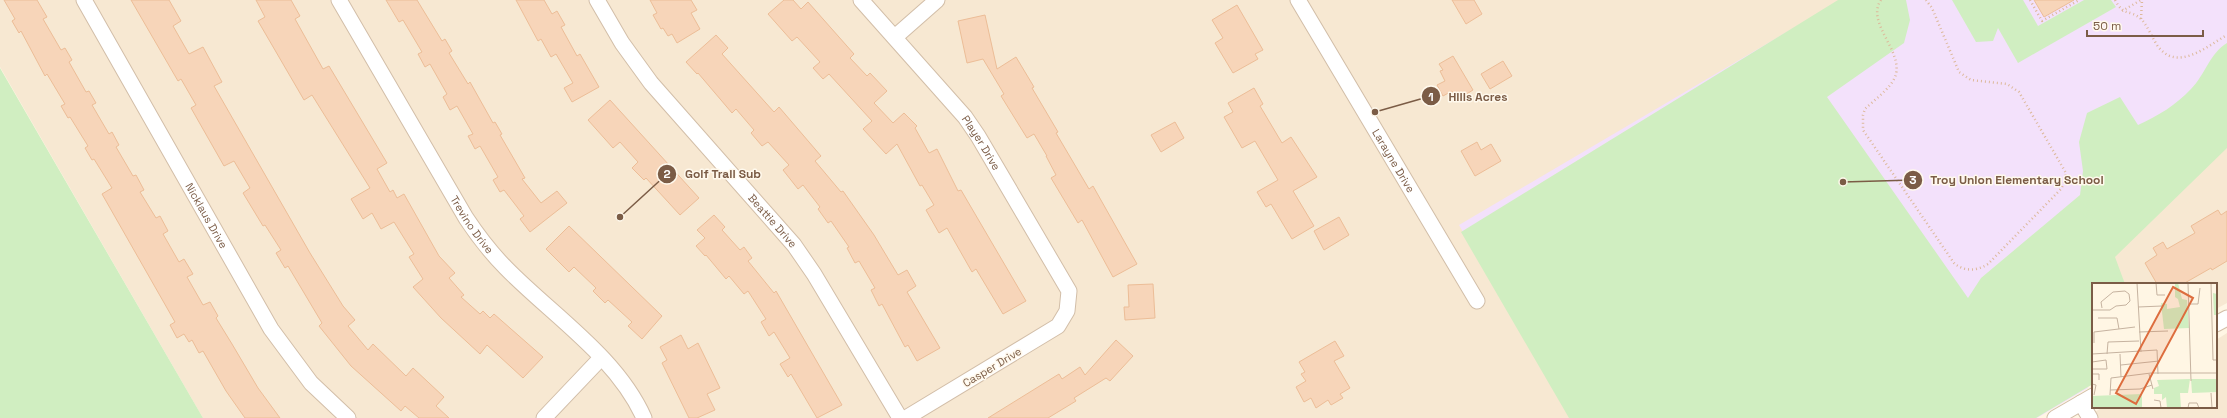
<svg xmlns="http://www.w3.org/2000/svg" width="2227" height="418" viewBox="0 0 2227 418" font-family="'Space Grotesk',sans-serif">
	<rect width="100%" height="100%" fill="#fff6e4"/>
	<g fill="#f7e8d2">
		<polygon points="0,0 1841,0 1570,418 203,418 0,67"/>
		<polygon points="2227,140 2227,303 2216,309 2216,284 2116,284 2084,225"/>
		<polygon points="2227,333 2227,418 2085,418 2103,407 2216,407 2216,340"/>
	</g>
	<polygon fill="#f3e1fb" points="1841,0 2227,0 2227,140 2016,265 2088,388 2037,418 1570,418 1459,225"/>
	<g fill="#d0eec1">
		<path d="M1838,0H1906L1910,20L1904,43L1827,97L1968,298L1981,278L2080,195L2083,171L2079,142L2087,113L2120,97L2138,125C2158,116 2176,105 2191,89C2205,75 2210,53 2227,43V148L2115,257L2125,284H2093V384L2036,418H1569L1461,232Z"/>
		<polygon points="1952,0 2023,0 2038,26 2084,0 2111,0 2116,7 2018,63 1998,28 1993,41 1976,42"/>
		<polygon points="0,68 203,418 0,418"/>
	</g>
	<g fill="#f7d5b9" stroke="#ecbd97">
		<polygon points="4,0 37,0 47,17 43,19 61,50 65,48 72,60 69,62 86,92 89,91 96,103 92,105 109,134 112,132 119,145 116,147 133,176 136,175 144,190 140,192 156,218 160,216 168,231 163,234 179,262 184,259 193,274 187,277 203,305 210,302 218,316 216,318 232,344 258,388 280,418 245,418 226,391 203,351 199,353 192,340 189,342 184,334 177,338 170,325 175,322 102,194 112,188 94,159 92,160 85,148 88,146 70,117 68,118 61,106 65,104 47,74 45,76 21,31 19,33 12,21 15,19"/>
		<polygon points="131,0 169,0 181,21 173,26 189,54 203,47 222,82 214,86 310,253 343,306 355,320 348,326 368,350 373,344 406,376 413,368 444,397 436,406 449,418 419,418 405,406 401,411 351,366 319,326 322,323 288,266 285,268 276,253 281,250 265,225 263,226 243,193 250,188 234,161 224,166 191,108 196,105 181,79 178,81"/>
		<polygon points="256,0 291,0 300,16 295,19 323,69 329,66 387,163 377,169 390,192 393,190 397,198 404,194 439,256 455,273 449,278 464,295 461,297 480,314 483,311 490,318 494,314 543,357 523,378 487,345 480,354 441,318 413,287 423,279 409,257 414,254 394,222 381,229 372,213 363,219 351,199 370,188 312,95 304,100 258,21 265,17"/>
		<polygon points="386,0 417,0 442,41 445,39 452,51 449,53 468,84 470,82 493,123 495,122 502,134 500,135 525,178 522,179 541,203 557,191 567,203 530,232 520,219 524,216 504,190 500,192 493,180 498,177 480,146 475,149 468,136 473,134 457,106 450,110 443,97 447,94 430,64 425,67 418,54 422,52 403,20 399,22"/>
		<polygon points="516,0 544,0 552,14 557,11 565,25 561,27 577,56 580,54 599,87 572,102 564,88 573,83 556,54 551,57 541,39 538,41"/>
		<polygon points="650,0 691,0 697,10 691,13 700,29 677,43 672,34 668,36 663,28 661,29 653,15 657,13"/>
		<polygon points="784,0 793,0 801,9 808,2 854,54 850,58 867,76 870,73 887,91 874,103 893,123 904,113 917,126 915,128 929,153 937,149 958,191 961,190 1026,301 1003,314 976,269 972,272 947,228 939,233 926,210 934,205 922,185 920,186 897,144 886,154 863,129 872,121 829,74 823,79 813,68 820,62 797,37 792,41 768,14"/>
		<polygon points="1452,0 1474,0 1482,14 1466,24"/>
		<polygon points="2034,0 2074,0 2044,17"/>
		<polygon points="1237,5 1263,50 1255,54 1258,59 1233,73 1215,43 1223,38 1212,20"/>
		<polygon points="985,15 997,69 1016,57 1034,87 1032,88 1058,132 1056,133 1089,189 1093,186 1137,264 1113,277 1082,220 1078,223 1051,178 1056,175 1046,156 1047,156 1034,134 1027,138 1001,96 1004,94 983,59 967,63 958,21"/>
		<polygon points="716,35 728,48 722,54 774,112 779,107 821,156 815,161 841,192 843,191 874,235 898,275 907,270 916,286 907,292 940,348 917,361 908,345 905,347 882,304 879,306 871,290 875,288 859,261 855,263 847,248 849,247 831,221 828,223 818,209 820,207 803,185 798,189 783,170 789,165 768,142 762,146 751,133 754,130 736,109 732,113 698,73 697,74 686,62"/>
		<polygon points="1453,56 1473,90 1457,100 1452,91 1443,96 1437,85 1445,81 1440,71 1443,70 1439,64"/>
		<polygon points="1503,61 1512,76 1490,89 1481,74"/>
		<polygon points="1254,88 1263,104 1260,106 1282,143 1291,137 1317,177 1293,191 1314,226 1292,239 1271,204 1266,207 1257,192 1278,180 1255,141 1242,148 1224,117 1233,112 1228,103"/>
		<polygon points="610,100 699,198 680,215 646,178 644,180 632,168 638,162 620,142 613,148 588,120"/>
		<polygon points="1175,122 1184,138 1161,152 1151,135"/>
		<polygon points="1477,142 1481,150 1491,144 1501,161 1475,176 1461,151"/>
		<polygon points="2218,210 2221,215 2227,211 2227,261 2212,270 2211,268 2183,284 2157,284 2145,263 2157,255 2153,248 2163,242 2167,249 2195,233 2191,226"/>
		<polygon points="714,215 725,227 722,230 740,250 744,247 752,258 748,261 774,293 776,291 842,405 817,418 791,374 788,377 780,364 790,358 774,332 769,336 761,322 766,319 748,291 744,294 729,276 726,279 706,255 705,256 696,246 705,238 697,230"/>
		<polygon points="1339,217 1349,235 1324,250 1314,231"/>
		<polygon points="569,226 662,316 642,339 628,326 632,322 608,300 605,303 593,291 596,288 574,267 569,272 546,249"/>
		<polygon points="1153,284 1155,318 1125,320 1124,307 1129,307 1128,285"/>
		<polygon points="681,335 688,349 698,343 720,388 707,394 715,410 697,418 689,418 662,363 667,360 660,347"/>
		<polygon points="1116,340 1133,356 1110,381 1106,378 1074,398 1076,401 1048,418 988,418 1059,374 1062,379 1080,367 1085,375"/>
		<polygon points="1335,341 1344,356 1334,361 1350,388 1340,394 1343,398 1331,405 1328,400 1316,408 1311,398 1304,402 1296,387 1306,381 1301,374 1305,372 1299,362"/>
	</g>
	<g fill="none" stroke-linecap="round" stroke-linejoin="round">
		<g stroke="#d2bea8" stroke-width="17">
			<g id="minor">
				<path id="s1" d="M84,0L271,329L311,383L348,418"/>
				<path id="s2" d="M339,0L466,218C478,236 491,253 506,268C552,315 617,357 644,418"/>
				<path id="s3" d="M597,0L622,43L651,83L794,245L814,274L900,418"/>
				<path id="s4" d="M861,0L965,117L978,136L1069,291L1067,311L1058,326L906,418"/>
				<path id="s5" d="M1298,0L1477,301"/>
				<polyline points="895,37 937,0"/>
				<polyline points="2216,324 2227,318"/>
				<polyline points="2081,403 2090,418"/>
				<polyline points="544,418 601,358"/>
				<polyline points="2055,418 2093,396"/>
			</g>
		</g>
		<g stroke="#ddb99b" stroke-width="2.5" stroke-dasharray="1 3" stroke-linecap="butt">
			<path d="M1881,0C1865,23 1905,52 1895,77C1890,89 1874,100 1865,109L1863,115V130L1954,263C1964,272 1977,271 1988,264L2061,189L2065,181L2066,173L2019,92L2007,84L1971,80L1959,72L1932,8L1926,0"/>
			<polyline points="2030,0 2042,21 2079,0"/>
			<path d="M2115,0C2124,17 2130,9 2141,19C2146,23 2153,39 2157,45C2176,73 2206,47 2227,35"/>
			<polyline points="2122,11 2141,0"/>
			<polyline points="2141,19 2142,0"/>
		</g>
		<use href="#minor" stroke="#fff" stroke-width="15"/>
	</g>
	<g text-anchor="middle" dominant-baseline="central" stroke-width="3" stroke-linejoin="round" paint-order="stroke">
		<g font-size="11" fill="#7b5c46" stroke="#fff9ed">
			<text stroke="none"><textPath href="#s4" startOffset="187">Player Drive</textPath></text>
			<text stroke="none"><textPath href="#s5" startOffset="187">Larayne Drive</textPath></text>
			<text stroke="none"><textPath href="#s1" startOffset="248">Nicklaus Drive</textPath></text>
			<text stroke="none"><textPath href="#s3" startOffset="283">Beattie Drive</textPath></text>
			<text stroke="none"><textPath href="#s2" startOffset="261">Trevino Drive</textPath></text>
			<text transform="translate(992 367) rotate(-31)">Casper Drive</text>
		</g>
	</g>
	<g transform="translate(2092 283)">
		<rect width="125" height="125" fill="#fff6e4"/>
		<path d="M83,0H86L90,16L95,17L97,45L72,46L69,20L75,21V26L88,24L86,16L83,14ZM121,10L125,11V32H122ZM98,96L96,110H88L89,125H75L74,114L70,117V111H62V105L67,103L65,97ZM99,96H125V116V109L100,110ZM50,111V125H0V113Z" fill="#d0eec1"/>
		<path fill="none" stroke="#c6b3a0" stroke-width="1" d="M45,0L49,69M64,0L65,12H73M96,0L99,98M119,0L121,77H125M96,21H106L108,5M46,24L70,23M0,27H18L24,23L34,22L38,18L37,11L33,8L21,9L9,19L10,25M6,35H25L27,46M47,49L76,48M2,60V49L43,44M0,71L65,67L66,91M15,71L16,59L47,58M28,71L29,94M0,79L14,77L15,86H0M29,82L67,78M0,91H7V97M57,91L61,106M0,101L4,102L2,112M18,107L48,106L60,102M119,110L120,125M18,112L19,95L59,90H125M62,117L68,118L69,125M96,125L97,120H105L107,125"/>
		<path fill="#dd6d3e" fill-opacity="0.15" stroke="#dd6d3e" stroke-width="2" d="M81,4L101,15L44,121L24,110Z"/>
		<rect width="125" height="125" fill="none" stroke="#7b5c46" stroke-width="2"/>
	</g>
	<path fill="none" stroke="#7b5c46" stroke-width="1.5" d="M1375 112L1431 96M620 217L667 174M1843 182L1913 180"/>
	<g fill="#7b5c46" stroke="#fff9ed" stroke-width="1.5">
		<circle cx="1375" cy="112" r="4"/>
		<circle cx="620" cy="217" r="4"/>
		<circle cx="1843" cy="182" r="4"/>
		<circle cx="1431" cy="96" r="10"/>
		<circle cx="667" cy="174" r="10"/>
		<circle cx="1913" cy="180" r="10"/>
	</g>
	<g font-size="12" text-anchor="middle" font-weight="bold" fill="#fff">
		<text x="1431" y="101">1</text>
		<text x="667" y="178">2</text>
		<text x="1913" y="184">3</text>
	</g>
	<g font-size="12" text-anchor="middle" font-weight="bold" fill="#7b5c46" stroke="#fff9ed" stroke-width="3" stroke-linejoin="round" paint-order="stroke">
		<text x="1478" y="101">Hills Acres</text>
		<text x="723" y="178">Golf Trail Sub</text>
		<text x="2017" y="184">Troy Union Elementary School</text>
	</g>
	<path d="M2087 30v6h116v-6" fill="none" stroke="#7b5c46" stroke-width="2"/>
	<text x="2093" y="30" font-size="12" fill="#7b5c46" stroke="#fff9ed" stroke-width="3" paint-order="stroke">50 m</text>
</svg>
